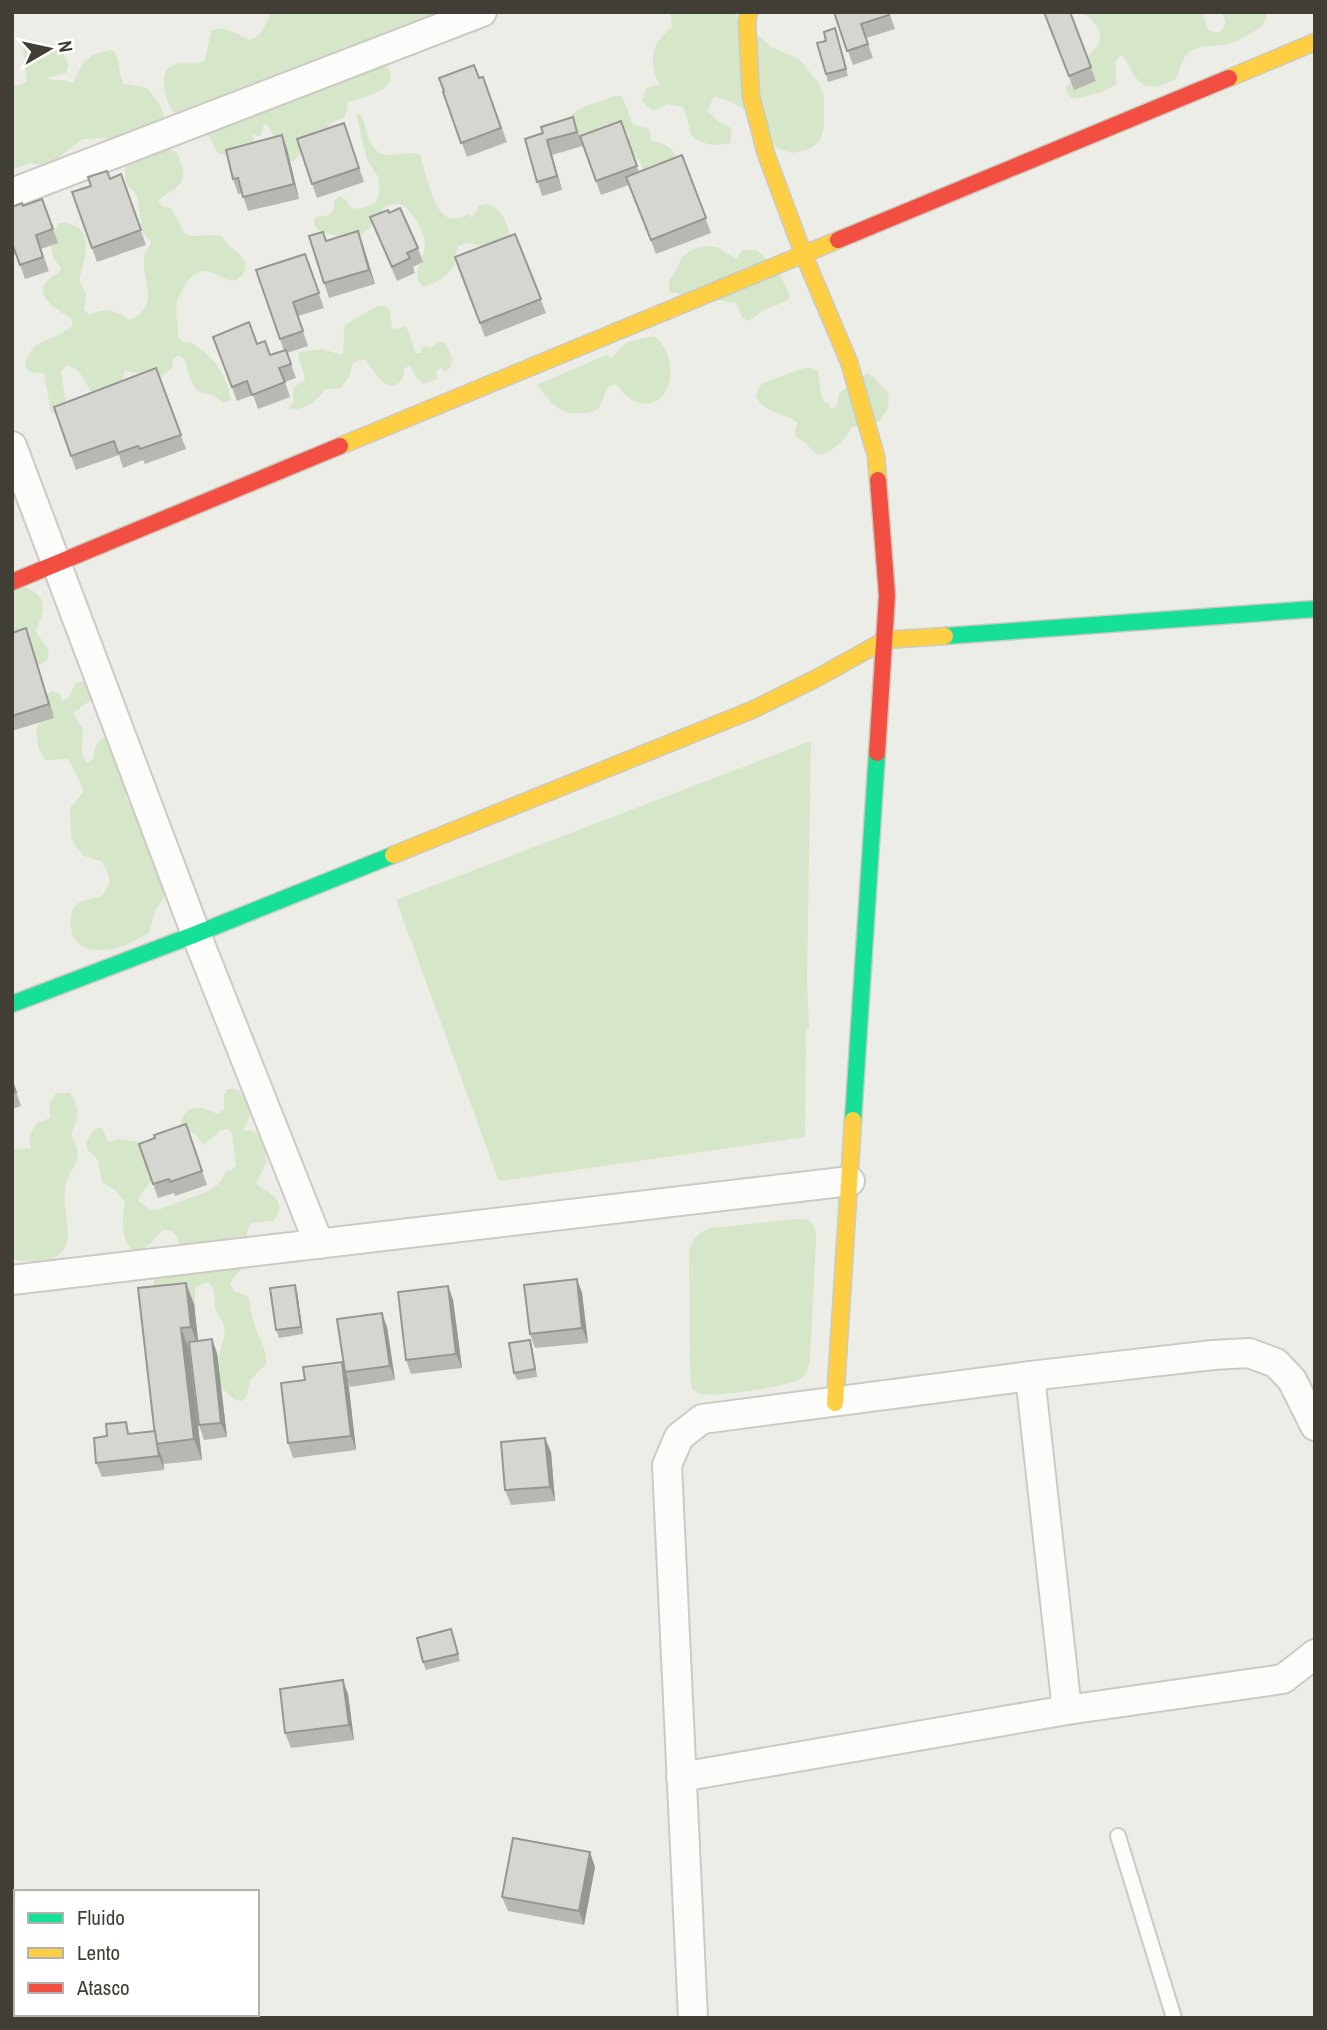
<svg xmlns="http://www.w3.org/2000/svg" width="1327" height="2030" viewBox="0 0 1327 2030" font-family="'Archivo Narrow',sans-serif">
	<rect width="100%" height="100%" fill="#edede7"/>
	<g fill="#d5e6c9" fill-rule="evenodd">
		<path d="M271,12H450L382,60C410,89 365,96 347,103V111L344,118L330,123C324,136 304,148 294,161H290L282,154L268,125L264,124L261,135L257,136L251,133L254,138L252,144L234,156L219,154C213,147 211,137 204,131C196,124 183,123 176,115C167,105 158,78 169,68C178,59 194,67 205,60L211,31C225,24 237,35 250,40C262,36 266,23 271,12ZM260,82H264L242,121H235L237,92L254,87Z"/>
		<path d="M670,12H732L771,47L799,59L819,83L824,97V128L819,142L807,150L792,153L778,149L741,107L727,100L714,97L707,111L718,121L731,128V143C712,146 705,146 691,135L688,121L683,107L668,104L653,111L642,101L646,88L659,84C648,60 651,44 672,27Z"/>
		<path d="M1080,12H1202L1208,30L1215,33L1221,31C1227,24 1226,20 1221,12H1266C1266,16 1266,20 1264,23C1261,29 1238,41 1231,43C1216,48 1195,42 1184,58C1181,63 1179,72 1176,79C1157,88 1143,93 1131,70C1128,64 1127,60 1121,55L1116,61V84L1103,92L1073,99L1067,94L1066,87C1076,79 1083,67 1089,56C1091,51 1097,48 1099,43C1104,29 1091,17 1080,12Z"/>
		<path d="M37,41L41,47L62,50L68,65L66,73L47,78C56,82 65,78 73,83C83,61 88,53 113,50C121,60 117,73 124,84L147,88L160,105L165,118L162,125L120,141L104,138L83,139L52,162L44,165L30,163L12,170V86L21,85L27,81L23,49L29,44Z"/>
		<path d="M614,96H621C627,105 629,116 633,125L648,128L650,131L651,141C663,142 673,147 677,159L645,176L640,161L630,150L627,132L621,131L588,144L575,135L568,119C585,100 593,107 614,96Z"/>
		<path d="M356,113L362,116C367,132 370,157 391,155C402,154 410,151 420,155C426,172 431,207 447,217C453,221 463,216 469,215L472,218L479,206L487,204C506,210 509,229 511,247L490,255C479,245 472,239 458,246C456,252 456,259 454,265C449,276 435,283 424,287C409,275 423,262 425,247C426,235 414,214 405,207C399,202 391,204 384,207C376,219 367,237 351,238C345,238 340,236 334,235C325,233 319,232 314,225L315,217L330,215L334,208V201L340,196L347,201L350,207C361,211 368,207 377,201L379,193V178L367,160Z"/>
		<path d="M164,146L177,153C191,184 180,185 158,200L163,207L171,208L185,234C198,239 209,233 222,236C228,248 238,250 244,260C247,265 246,270 242,275C231,289 219,273 208,271C204,271 201,271 197,273C188,277 182,291 178,299C173,310 180,325 178,337L183,342C193,341 195,346 203,351C218,363 228,380 231,400L224,403L212,395L198,392L190,379L185,359L178,355L172,360L173,367L156,382L149,384L139,373L125,371L121,385L96,396C84,386 84,369 67,365L61,371L66,404L58,414L51,412L44,373L30,372L25,366C30,337 53,343 72,326V319C61,311 31,297 48,280C52,275 57,276 61,269C60,266 57,263 54,259C49,248 52,232 59,223C96,222 86,256 79,280L86,293L84,309L89,315C108,307 114,310 130,320C161,305 142,282 144,257C145,252 149,247 151,242L142,231L137,196L127,185L125,177L126,163Z"/>
		<path d="M706,246L717,247L736,259L743,250H757C767,260 791,285 789,299L782,303L764,310L749,321L742,318L736,303L669,292V281C684,262 675,252 706,246Z"/>
		<path d="M377,306H385L390,311L392,328L395,329L406,326L416,353H420L424,346L431,348L436,343L444,342C451,353 457,364 445,373L441,367L436,372L437,379L423,384L417,379L410,365L404,369C404,376 403,381 397,384C382,390 373,369 366,360H359L353,363L349,377L340,388L326,389C316,401 305,411 288,409L293,403V388L305,379C304,369 298,364 299,352L322,349L342,355C346,345 342,335 345,325Z"/>
		<path d="M654,336C684,359 671,419 632,400C625,396 621,389 616,384L608,387C604,393 603,402 599,408C595,412 588,413 583,413C560,417 550,401 537,385L606,355L611,358L627,342Z"/>
		<path d="M804,368H812L818,371L821,394L824,402L830,404V409L837,407L839,393L867,373C876,377 881,386 889,393L888,408L880,421L852,427C845,439 833,453 818,455C809,449 806,441 796,437L795,430L798,423C784,412 764,414 756,396L758,388L763,383Z"/>
		<path d="M12,584C25,587 44,591 43,608C43,615 38,624 36,631C42,643 61,659 37,665L19,636L12,631Z"/>
		<path d="M81,681L89,684L91,700L73,713C75,719 80,723 82,728C86,742 76,747 87,763L93,759C95,748 96,740 107,737L127,790L125,797L133,809L139,814L168,891L155,911L149,933C140,937 132,943 123,946C103,953 72,954 71,926C70,920 71,910 76,905C82,899 94,899 102,896C113,883 110,874 101,861L84,856L75,845L71,838L70,808L84,791L72,765L67,759L45,760L38,747L36,730L43,717L45,696L52,691L59,693L62,700L69,698L75,684Z"/>
		<polygon points="811,741 807,978 809,1029 806,1029 805,1137 499,1181 396,900"/>
		<path d="M227,1089H235L247,1096L252,1111L243,1131L250,1130L257,1133L264,1147L267,1162L256,1183C265,1193 292,1199 273,1221L250,1223C243,1237 250,1253 245,1265C241,1273 233,1275 230,1284L234,1291L249,1297C250,1305 251,1313 253,1320C257,1336 267,1346 266,1364L250,1380L247,1395L242,1401L235,1400C230,1396 223,1390 220,1384C217,1375 217,1360 220,1351C222,1344 225,1337 225,1330C224,1322 219,1317 216,1310C213,1299 218,1272 195,1288L196,1319L189,1321L154,1293V1270L182,1249L177,1237L171,1231L163,1230C153,1240 147,1251 133,1251C120,1238 122,1218 125,1202L115,1190L102,1182L98,1160L87,1149V1141L94,1129L102,1128L108,1142L118,1139L146,1143L155,1176L141,1194L138,1201L150,1209L158,1210L206,1192L219,1184L226,1172L232,1170L236,1165L232,1134L228,1129L221,1130L204,1145L195,1134L180,1128C182,1104 200,1104 217,1114L224,1110V1096Z"/>
		<path d="M56,1093H70C81,1110 79,1116 71,1134C88,1170 68,1161 65,1190C63,1205 68,1219 68,1234C67,1266 35,1263 12,1259V1150L31,1148L29,1136L37,1123L50,1118L49,1105Z"/>
		<path d="M796,1219L809,1220L815,1227L816,1240L810,1361C808,1368 807,1375 800,1379C787,1387 716,1397 701,1394C696,1393 696,1392 692,1389L690,1374L689,1250C694,1237 698,1232 712,1228Z"/>
	</g>
	<g fill="none" stroke-linecap="round" stroke-linejoin="round">
		<g stroke="#cbcac5" stroke-width="18">
			<polyline id="lane" points="1118,1836 1174,2018"/>
		</g>
		<g stroke="#cbcac5" stroke-width="32">
			<g id="street">
				<polyline points="12,193 482,12"/>
				<polyline points="12,446 196,934 319,1244"/>
				<polyline points="12,1280 850,1181"/>
				<polyline points="1030,1376 1067,1710"/>
				<polyline points="681,1777 1067,1710 1283,1679 1315,1654"/>
				<polyline points="693,2018 667,1465 679,1437 702,1419 1030,1376 1213,1355 1249,1353 1276,1363 1292,1380 1315,1426"/>
			</g>
		</g>
		<g stroke="#cbcabf" stroke-width="19">
			<g id="fast">
				<polyline points="945,636 1315,609"/>
				<polyline points="12,1004 196,934 393,855"/>
				<polyline points="853,1120 877,753"/>
			</g>
		</g>
		<g stroke="#cbcabf" stroke-width="19">
			<g id="slow">
				<polyline points="749,12 747,22 751,96 766,154 803,253 849,362 876,456 878,480"/>
				<polyline points="1229,78 1315,42"/>
				<polyline points="340,446 838,240"/>
				<polyline points="393,855 752,710 817,678 885,640 945,636"/>
				<polyline points="835,1403 853,1120"/>
			</g>
		</g>
		<g stroke="#cbcabf" stroke-width="19">
			<g id="jam">
				<polyline points="838,240 1229,78"/>
				<polyline points="12,582 340,446"/>
				<polyline points="877,753 887,595 878,480"/>
			</g>
		</g>
		<use href="#lane" stroke="#fcfcfb" stroke-width="14"/>
		<use href="#street" stroke="#fcfcfb" stroke-width="28"/>
		<use href="#fast" stroke="#16e098" stroke-width="16"/>
		<use href="#slow" stroke="#ffcf43" stroke-width="16"/>
		<use href="#jam" stroke="#f24e42" stroke-width="16"/>
	</g>
	<g fill="#b8b8b3">
		<polygon points="834,12 889,12 895,29 866,38 873,58 853,65"/>
		<polygon points="1044,12 1070,12 1096,81 1074,90"/>
		<polygon points="835,28 848,76 828,82 826,74 826,41"/>
		<polygon points="483,77 507,142 467,157 443,92"/>
		<polygon points="621,121 639,172 682,155 711,233 656,254 629,185 601,195 580,136"/>
		<polygon points="344,123 364,182 317,198 297,139"/>
		<polygon points="578,132 583,146 552,155 562,190 542,196 525,139"/>
		<polygon points="282,135 287,149 299,199 248,211 242,193 238,194 233,179"/>
		<polygon points="121,174 146,245 97,262 72,192"/>
		<polygon points="42,199 58,243 41,249 49,271 25,279 16,254 12,256 12,207 23,206"/>
		<polygon points="389,213 418,248 423,262 413,267 415,273 397,281 370,217"/>
		<polygon points="358,231 375,284 329,298 324,283 323,232 326,241"/>
		<polygon points="515,234 546,313 485,337 455,257"/>
		<polygon points="305,254 324,308 298,316 308,346 287,353 296,378 285,382 290,397 258,409 253,395 237,401 213,337 257,344 270,355 284,351 256,270"/>
		<polygon points="156,368 186,449 145,464 143,460 123,468 119,455 76,470 54,407"/>
		<polygon points="12,633 31,643 54,718 12,731"/>
		<polygon points="12,1080 21,1106 12,1109"/>
		<polygon points="186,1124 207,1185 175,1196 174,1193 158,1198 139,1144"/>
		<polygon points="577,1279 582,1293 588,1343 535,1348 530,1334"/>
		<polygon points="448,1286 453,1300 462,1368 411,1374 406,1360"/>
		<polygon points="138,1288 194,1304 198,1341 217,1353 227,1437 204,1440 199,1425 190,1349 189,1349 202,1460 164,1464 163,1461 164,1470 102,1477 96,1463 131,1434 155,1431"/>
		<polygon points="297,1292 303,1334 279,1338 276,1330"/>
		<polygon points="387,1327 395,1380 350,1387 348,1380 356,1450 293,1458 288,1443 305,1380 342,1362 345,1368"/>
		<polygon points="532,1347 537,1377 517,1380 514,1373"/>
		<polygon points="551,1452 555,1501 511,1505 505,1490"/>
		<polygon points="454,1636 460,1661 426,1670 423,1662"/>
		<polygon points="348,1694 354,1740 291,1748 285,1733"/>
		<polygon points="595,1867 584,1925 508,1911 502,1897"/>
		<polygon points="12,1913 16,1914 16,1983 12,1983"/>
	</g>
	<g fill="#969692">
		<polygon points="282,135 287,149 299,199 294,184"/>
		<polygon points="547,140 552,155 562,190 557,176"/>
		<polygon points="358,231 363,245 375,284 369,270"/>
		<polygon points="26,628 31,643 54,718 49,704"/>
		<polygon points="577,1279 582,1293 588,1343 582,1328"/>
		<polygon points="186,1283 194,1304 199,1348 191,1327"/>
		<polygon points="295,1285 297,1292 303,1334 301,1327"/>
		<polygon points="448,1286 453,1300 462,1368 456,1354"/>
		<polygon points="382,1313 387,1327 395,1380 390,1366"/>
		<polygon points="181,1328 189,1349 202,1460 194,1439"/>
		<polygon points="212,1339 217,1353 227,1437 221,1423"/>
		<polygon points="530,1340 532,1347 537,1377 535,1369"/>
		<polygon points="342,1362 348,1380 356,1450 351,1436"/>
		<polygon points="545,1438 551,1452 555,1501 550,1487"/>
		<polygon points="158,1447 163,1461 164,1470 159,1456"/>
		<polygon points="343,1680 348,1694 354,1740 349,1725"/>
		<polygon points="590,1852 595,1867 584,1925 579,1911"/>
	</g>
	<g fill="#d6d6d0" stroke="#969692" stroke-width="2">
		<polygon points="834,12 889,12 889,15 861,24 868,44 847,51"/>
		<polygon points="1044,12 1070,12 1091,67 1069,76"/>
		<polygon points="835,28 846,69 826,74 817,43 826,41 824,32"/>
		<polygon points="474,65 479,78 483,77 501,128 461,143 443,92 444,91 439,78"/>
		<polygon points="573,117 577,132 547,140 557,176 537,182 525,139 543,133 541,127"/>
		<polygon points="621,121 637,166 596,181 580,136"/>
		<polygon points="344,123 359,168 312,184 297,139"/>
		<polygon points="282,135 294,184 243,197 238,178 233,179 226,150"/>
		<polygon points="682,155 706,218 651,240 626,177"/>
		<polygon points="107,171 110,179 121,174 141,230 92,248 72,192 91,186 88,177"/>
		<polygon points="42,199 53,229 36,235 43,257 20,265 12,243 12,207 22,203 23,206"/>
		<polygon points="400,208 418,248 407,253 410,258 392,267 370,217 388,210 389,213"/>
		<polygon points="358,231 369,270 324,283 309,236 323,232 326,241"/>
		<polygon points="515,234 541,299 480,323 455,257"/>
		<polygon points="305,254 319,293 293,302 303,331 280,339 256,270"/>
		<polygon points="249,322 257,344 265,341 270,355 286,350 291,364 279,368 285,382 252,395 247,381 232,387 213,337"/>
		<polygon points="156,368 181,435 140,449 138,446 118,453 114,441 71,456 54,407"/>
		<polygon points="26,628 49,704 12,716 12,633"/>
		<polygon points="12,1081 16,1092 12,1093"/>
		<polygon points="186,1124 202,1171 170,1182 169,1179 153,1184 139,1144 155,1138 154,1135"/>
		<polygon points="577,1279 582,1328 530,1334 524,1285"/>
		<polygon points="186,1283 191,1327 181,1328 194,1439 156,1444 138,1288"/>
		<polygon points="295,1285 301,1327 276,1330 270,1288"/>
		<polygon points="448,1286 456,1354 406,1360 398,1292"/>
		<polygon points="382,1313 390,1366 345,1372 337,1319"/>
		<polygon points="212,1339 221,1423 199,1425 189,1342"/>
		<polygon points="530,1340 535,1369 514,1373 509,1343"/>
		<polygon points="342,1362 351,1436 288,1443 281,1383 305,1380 303,1367"/>
		<polygon points="126,1422 128,1434 155,1431 159,1456 96,1463 94,1438 107,1436 106,1424"/>
		<polygon points="545,1438 550,1487 505,1490 501,1442"/>
		<polygon points="451,1629 458,1654 423,1662 417,1638"/>
		<polygon points="343,1680 349,1725 285,1733 280,1689"/>
		<polygon points="513,1838 590,1852 579,1911 502,1897"/>
		<polygon points="12,1913 16,1914 16,1970 12,1969"/>
	</g>
	<rect width="1327" height="2030" fill="none" stroke="#413f35" stroke-width="28"/>
	<rect x="14" y="1890" width="245" height="126" fill="#ffffff" stroke="#b3b2ae" stroke-width="2"/>
	<rect x="28" y="1913" width="35" height="10" fill="#16e098" stroke="#b3b2ae" stroke-width="2"/>
	<text x="77" y="1925" font-size="21" fill="#413f35">Fluido</text>
	<rect x="28" y="1948" width="35" height="10" fill="#ffcf43" stroke="#b3b2ae" stroke-width="2"/>
	<text x="77" y="1960" font-size="21" fill="#413f35">Lento</text>
	<rect x="28" y="1983" width="35" height="10" fill="#f24e42" stroke="#b3b2ae" stroke-width="2"/>
	<text x="77" y="1995" font-size="21" fill="#413f35">Atasco</text>
	<g transform="translate(49 49) rotate(81)" stroke="#ffffff" stroke-width="5" paint-order="stroke">
	<path d="M0-5L12 26L0 18L-12 26Z" fill="#413f35"/>
	<text y="-10" font-size="19" font-weight="bold" text-anchor="middle" fill="#413f35">N</text>
	</g>
</svg>
